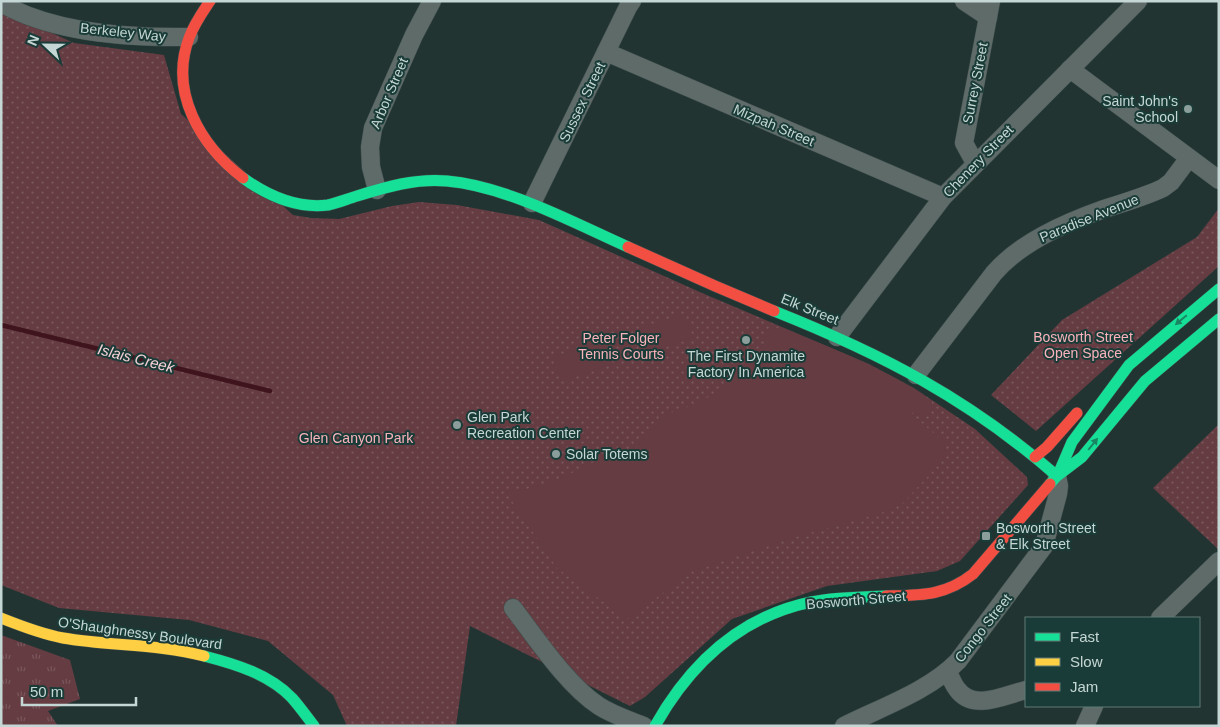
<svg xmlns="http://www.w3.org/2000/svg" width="1220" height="727" viewBox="0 0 1220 727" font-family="Arial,sans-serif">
	<defs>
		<pattern id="grass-tufts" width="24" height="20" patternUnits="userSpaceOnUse" patternTransform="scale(1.25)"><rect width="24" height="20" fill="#643c42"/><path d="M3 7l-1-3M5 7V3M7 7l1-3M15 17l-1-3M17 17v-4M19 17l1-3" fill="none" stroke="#79575c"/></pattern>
		<pattern id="park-dots" width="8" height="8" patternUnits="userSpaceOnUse" patternTransform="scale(1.25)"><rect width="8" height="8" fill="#643c42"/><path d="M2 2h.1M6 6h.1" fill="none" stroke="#79575c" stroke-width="1.8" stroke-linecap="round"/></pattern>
	</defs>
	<rect width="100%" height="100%" fill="#223432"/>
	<polygon fill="url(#grass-tufts)" points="1,635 70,660 80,699 48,711 58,726 1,726"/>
	<g fill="url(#park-dots)">
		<polygon points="1,10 74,43 164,55 181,114 293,215 311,218 339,219 392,206 419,202 457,205 539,220 702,293 869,364 914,388 975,429 1027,477 1028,485 960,561 937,571 827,586 732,619 645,697 630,706 470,626 456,726 347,726 333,695 268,641 189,620 59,608 1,585"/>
		<polygon points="1219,208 1219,266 1036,431 991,395 1062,320 1197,237"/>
		<polygon points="1219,424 1219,550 1153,488"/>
	</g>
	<g fill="#643c42">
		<polygon points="685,314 693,338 641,355 633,331"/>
		<path d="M781,327C833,349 886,368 932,401L931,414L924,416L909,412L945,443L943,460L903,503L881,513L788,539L693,571L627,619L557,568L506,492L527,489L564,477L604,457L636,448L670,413L697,404L717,392L746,364L764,343L765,331Z"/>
		<polygon points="605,340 613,364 561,381 553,357"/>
	</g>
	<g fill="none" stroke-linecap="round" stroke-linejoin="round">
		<polyline stroke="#3f141d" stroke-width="4.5" points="1,325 270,391"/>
		<g stroke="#3f504d" stroke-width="19">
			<g id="street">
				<polyline points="964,1 988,17"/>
				<path d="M1,3C53,33 131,38 189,37"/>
				<polyline points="606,52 943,197"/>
				<polyline points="1070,69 1219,180"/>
				<polyline points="975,163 964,143 991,1"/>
				<polyline points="377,190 371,167 370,147 373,128 414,35 432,1"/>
				<polyline points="532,203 628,7 632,1"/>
				<polyline points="837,337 943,197 1138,1"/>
				<path d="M916,375L994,273C1021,242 1065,223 1104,209C1123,203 1144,197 1163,188L1171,182L1189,158"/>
				<path d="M513,608C536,638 567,685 599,706C613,715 629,720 644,726"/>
				<polyline points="1160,618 1219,561"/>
				<path d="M948,672C951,678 953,684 957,689C973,712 1005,695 1026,690"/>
				<path d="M844,726C882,707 929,691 958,661L1044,546L1058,494L1059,486L1057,476"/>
				<polyline points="1085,726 1094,706"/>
			</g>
		</g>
		<g stroke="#3f504d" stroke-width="12">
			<g id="fast">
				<path d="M243,178C268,196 296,209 328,205C338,203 347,199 357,196C386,187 416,178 447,181C506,186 574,223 628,247"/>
				<path d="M774,311C882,354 969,399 1057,476"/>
				<polyline points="1060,470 1072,442 1129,365 1219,289"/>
				<polyline points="1050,484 1057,476 1082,457 1145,381 1219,319"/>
				<path d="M204,656C235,664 269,674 292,698C300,707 307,717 314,726"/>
				<path d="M655,726C690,664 739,617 811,602C835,597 861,597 886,596"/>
			</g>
		</g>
		<g stroke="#3f504d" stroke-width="12">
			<path id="slow" d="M1,618C21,626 42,634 63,638C110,646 159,644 204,656"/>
		</g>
		<g stroke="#3f504d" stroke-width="12">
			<g id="jam">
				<path d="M210,1C202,13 194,24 189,38C169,92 200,145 243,178"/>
				<polyline points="628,247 715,286 774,311"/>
				<polyline points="1035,457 1047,447 1077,413"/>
				<path d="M886,596C921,595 945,596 973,574L1050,484"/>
			</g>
		</g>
		<use href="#street" stroke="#5e6b69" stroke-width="18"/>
		<use href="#fast" stroke="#16e098" stroke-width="11"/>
		<use href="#slow" stroke="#ffcf43" stroke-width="11"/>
		<use href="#jam" stroke="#f24e42" stroke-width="11"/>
	</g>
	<defs><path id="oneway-solid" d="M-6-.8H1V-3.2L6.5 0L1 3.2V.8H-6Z" transform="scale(1.25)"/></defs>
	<g fill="#188663">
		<use href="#oneway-solid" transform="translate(1181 320) rotate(140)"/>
		<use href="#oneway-solid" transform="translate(1093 444) rotate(-51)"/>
	</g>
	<g fill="#8c9e9b" stroke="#1a3c38" stroke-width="2">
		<circle cx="1188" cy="109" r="5"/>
		<circle cx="746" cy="340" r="5"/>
		<circle cx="457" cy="425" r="5"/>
		<circle cx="556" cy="454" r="5"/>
		<rect x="981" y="531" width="10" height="10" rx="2.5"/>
	</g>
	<g text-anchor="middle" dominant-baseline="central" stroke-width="4" stroke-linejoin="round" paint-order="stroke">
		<g font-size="14" fill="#c5d7d4" stroke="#1a3c38">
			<text transform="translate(123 32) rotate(6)">Berkeley Way</text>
			<text transform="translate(975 83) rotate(-79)">Surrey Street</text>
			<text transform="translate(389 93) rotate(-67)">Arbor Street</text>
			<text transform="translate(582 102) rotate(-64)">Sussex Street</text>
			<text transform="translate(774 125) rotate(23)">Mizpah Street</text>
			<text transform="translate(978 161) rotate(-46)">Chenery Street</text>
			<text transform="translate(1089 218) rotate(-22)">Paradise Avenue</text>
			<text transform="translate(810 309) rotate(22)">Elk Street</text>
			<text transform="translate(856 600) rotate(-5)">Bosworth Street</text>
			<text transform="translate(983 628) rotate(-52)">Congo Street</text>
			<text transform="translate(140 633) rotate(8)">O'Shaughnessy Boulevard</text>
		</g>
		<g font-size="14" fill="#c5d7d4" stroke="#1a3c38" text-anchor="start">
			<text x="1178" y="101" text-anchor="end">Saint John's<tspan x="1178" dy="16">School</tspan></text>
			<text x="746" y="356" text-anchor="middle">The First Dynamite<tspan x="746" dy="16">Factory In America</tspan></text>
			<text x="467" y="417">Glen Park<tspan x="467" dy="16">Recreation Center</tspan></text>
			<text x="566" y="454">Solar Totems</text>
			<text x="996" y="528">Bosworth Street<tspan x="996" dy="16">&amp; Elk Street</tspan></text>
		</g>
		<g font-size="14" fill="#fab2ba" stroke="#1a3c38">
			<text x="1083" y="337">Bosworth Street<tspan x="1083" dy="16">Open Space</tspan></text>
			<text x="621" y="338">Peter Folger<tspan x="621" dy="16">Tennis Courts</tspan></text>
			<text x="356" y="438">Glen Canyon Park</text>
		</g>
		<g font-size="15" font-style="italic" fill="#f7d1d5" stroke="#1a3c38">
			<text transform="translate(136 358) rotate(14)">Islais Creek</text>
		</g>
	</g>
	<rect width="1220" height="727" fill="none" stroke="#c5d7d4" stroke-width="5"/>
	<rect x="1025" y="617" width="175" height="90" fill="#1a3c38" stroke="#5e7a76"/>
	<rect x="1035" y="633" width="25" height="8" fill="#16e098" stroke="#5e7a76"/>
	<text x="1070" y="642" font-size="15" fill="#c5d7d4">Fast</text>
	<rect x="1035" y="658" width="25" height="8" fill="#ffcf43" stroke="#5e7a76"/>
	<text x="1070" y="667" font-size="15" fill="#c5d7d4">Slow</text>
	<rect x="1035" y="683" width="25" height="8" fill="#f24e42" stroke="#5e7a76"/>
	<text x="1070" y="692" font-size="15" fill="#c5d7d4">Jam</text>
	<g transform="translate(45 45) rotate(292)" stroke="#1a3c38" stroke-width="4" paint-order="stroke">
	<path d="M0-4L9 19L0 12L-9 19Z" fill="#c5d7d4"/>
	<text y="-8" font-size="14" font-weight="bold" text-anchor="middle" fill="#c5d7d4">N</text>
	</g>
	<path d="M22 697v8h114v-8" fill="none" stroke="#c5d7d4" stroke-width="2.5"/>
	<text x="30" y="697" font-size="15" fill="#c5d7d4" stroke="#1a3c38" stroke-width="4" paint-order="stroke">50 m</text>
</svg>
